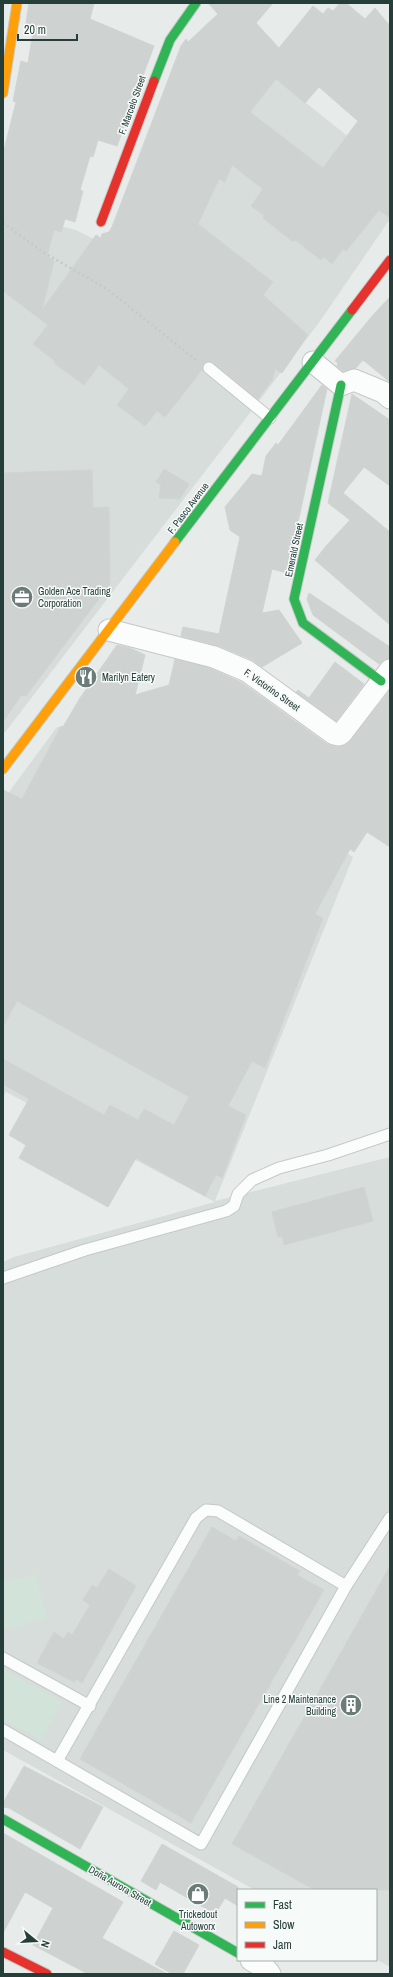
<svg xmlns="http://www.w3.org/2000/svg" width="393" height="1977" viewBox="0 0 393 1977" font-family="'Archivo Narrow',sans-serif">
	<rect width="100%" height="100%" fill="#e7ecea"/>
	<g fill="#d6ddda">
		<polygon points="271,75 390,170 390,219 318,324 3,735 3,212 76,230 138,262"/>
		<polygon points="57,727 168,735 353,857 215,1201 390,1157 390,1967 376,1959 376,1890 255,1890 3,1750 3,1262 14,1257 215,1202 6,1092 3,1097 3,800"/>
	</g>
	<g fill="#d2e3d9">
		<polygon points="35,1574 47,1618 3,1630 3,1583"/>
		<polygon points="3,1669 62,1702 41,1740 3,1719"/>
	</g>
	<g fill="#ced3d1" stroke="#d0d5d3" fill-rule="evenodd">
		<path d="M29,3H94L90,19L154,46L117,146L98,140L93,157L90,156L80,190L83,191L75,222L65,219L61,232L54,230L47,256L54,261L42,310L96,235L101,238L102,234L109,232L112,227L181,46L186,39L188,42L218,14L208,3H273L256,23L279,48L313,6L323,14L328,8L333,11L340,3H346L365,19L375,8L390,26V218L379,210L346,251L343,249L332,264L324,257L321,260L295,240L293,242L263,218L264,215L251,206L263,189L232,165L225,182L219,179L198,224L273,282L263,295L308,335L282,373L275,369L272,380L258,399L213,363L207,361L203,364L202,370L165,417L157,411L145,426L117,405L129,389L99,365L84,385L54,363L55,361L33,344L48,325L3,291V154L16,102L13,101L21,61L28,63L33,32L25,30ZM276,79L305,103L319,87L358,121L323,168L250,112Z"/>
		<polygon points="390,297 390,382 363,360 355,369 343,371 337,366 338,363 335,361 373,315"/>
		<polygon points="322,385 327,389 287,573 272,569 262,613 279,610 302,643 262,667 252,660 219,646 181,636 183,627 219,634 240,537 230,530 225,507 252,474 262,476 266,456 276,443 278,445"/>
		<polygon points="352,394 390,420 390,486 364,467 343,493 390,532 390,625 315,560 326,546 350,520 328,503"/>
		<polygon points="164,469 189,484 180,499 159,498 161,485 156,482"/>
		<polygon points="92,470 93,508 109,507 110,584 26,696 21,695 3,722 3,473"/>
		<polygon points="309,593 390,647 390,658 385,659 379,664 313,615 307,599"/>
		<polygon points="117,645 130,648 145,655 135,695 169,685 175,659 210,668 241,682 327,744 337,747 346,745 351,740 390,690 390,847 367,832 354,852 350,849 315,914 323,918 265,1068 252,1061 228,1106 246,1115 222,1178 216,1175 205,1196 136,1158 108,1207 19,1158 26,1145 9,1135 29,1099 3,1084 3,1059 104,1115 110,1105 138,1120 144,1109 174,1125 189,1097 17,1001 3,1027 3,790 22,799 61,726 63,727 80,698"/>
		<polygon points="335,662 364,684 336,721 296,692 298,690 309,698"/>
		<polygon points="364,1187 373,1221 284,1245 282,1236 278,1237 272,1212"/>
		<polygon points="212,1527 236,1541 239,1536 300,1571 297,1575 324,1590 191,1823 80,1759"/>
		<polygon points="390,1566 390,1890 315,1890 232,1844"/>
		<polygon points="109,1569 136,1586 82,1683 76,1679 74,1682 37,1663 54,1632 64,1639 68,1632 72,1635 90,1605 83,1600 92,1585 97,1588"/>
		<polygon points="24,1766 103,1807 80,1849 9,1808 3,1807 3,1803"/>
		<polygon points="3,1833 123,1902 102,1938 167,1974 88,1974 33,1945 53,1908 25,1892 3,1933"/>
		<polygon points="162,1844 238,1887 238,1906 225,1898 215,1914 160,1882 156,1890 141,1881"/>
		<polygon points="174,1931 199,1945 183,1974 172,1974 155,1964"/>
	</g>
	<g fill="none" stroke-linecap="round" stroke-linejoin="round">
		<g stroke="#c4c9c7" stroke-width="13">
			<g id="lane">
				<polyline points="209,368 270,418"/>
				<polyline points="3,1278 85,1250 226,1211 234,1206 238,1194 252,1180 279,1168 328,1155 390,1134"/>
				<polyline points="3,1658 90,1706"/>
				<polyline points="3,1730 201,1844 346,1586 390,1518"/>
				<polyline points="57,1761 196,1518 206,1510 218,1511 346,1586"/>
			</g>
		</g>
		<g stroke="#c4c9c7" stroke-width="23">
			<g id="street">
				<polyline points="313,362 341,385 354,380 383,392 390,398"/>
				<polyline points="109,630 214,657 247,671 334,734 339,735 342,733 390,670"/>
				<polyline points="251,1960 266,1969 270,1974"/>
			</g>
		</g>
		<g stroke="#c4cac8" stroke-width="11">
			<g id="fast">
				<polyline points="154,81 170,40 196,3"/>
				<polyline points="341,385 294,599 303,623 381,681"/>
				<polyline points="175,542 352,310"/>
				<polyline points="3,1819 238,1953"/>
			</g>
		</g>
		<g stroke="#c4cac8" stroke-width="11">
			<g id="slow">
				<polyline points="3,93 17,3"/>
				<polyline points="3,769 175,542"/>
			</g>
		</g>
		<g stroke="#c4cac8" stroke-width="11">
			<g id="jam">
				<polyline points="101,222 154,81"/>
				<polyline points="352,310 390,260"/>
				<polyline points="3,1952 47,1974"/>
			</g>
		</g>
		<polyline stroke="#c3cbca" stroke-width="2.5" stroke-dasharray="2 3" stroke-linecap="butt" points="3,223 43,252 107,289 196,360"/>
		<use href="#lane" stroke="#fbfcfc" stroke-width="11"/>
		<use href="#street" stroke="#fbfcfc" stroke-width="21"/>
		<use href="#fast" stroke="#30b455" stroke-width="9"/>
		<use href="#slow" stroke="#ff9f0a" stroke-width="9"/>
		<use href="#jam" stroke="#e5322d" stroke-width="9"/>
	</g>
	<defs>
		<g id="office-disc" transform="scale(1.15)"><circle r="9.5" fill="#6a7b78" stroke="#f6faf8"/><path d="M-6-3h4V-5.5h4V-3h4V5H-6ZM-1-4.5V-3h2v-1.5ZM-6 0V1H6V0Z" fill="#fff"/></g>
		<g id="restaurant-disc" transform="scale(1.15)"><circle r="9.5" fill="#6a7b78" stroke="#f6faf8"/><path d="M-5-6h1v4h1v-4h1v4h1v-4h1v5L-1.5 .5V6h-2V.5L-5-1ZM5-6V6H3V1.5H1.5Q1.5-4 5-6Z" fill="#fff"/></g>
		<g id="building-disc" transform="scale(1.15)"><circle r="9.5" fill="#6a7b78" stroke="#f6faf8"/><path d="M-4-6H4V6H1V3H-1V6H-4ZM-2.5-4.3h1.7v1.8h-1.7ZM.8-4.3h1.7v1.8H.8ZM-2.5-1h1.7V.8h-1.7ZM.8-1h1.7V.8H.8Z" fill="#fff"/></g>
		<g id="shop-disc" transform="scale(1.15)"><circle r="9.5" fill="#6a7b78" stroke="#f6faf8"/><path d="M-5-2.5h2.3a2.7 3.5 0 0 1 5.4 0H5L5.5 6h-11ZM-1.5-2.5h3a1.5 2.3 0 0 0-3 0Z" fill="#fff"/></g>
	</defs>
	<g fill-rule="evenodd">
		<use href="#office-disc" x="22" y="597"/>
		<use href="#restaurant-disc" x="86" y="677"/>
		<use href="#building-disc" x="351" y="1705"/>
		<use href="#shop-disc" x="198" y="1894"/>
	</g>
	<g text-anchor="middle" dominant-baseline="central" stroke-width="3" stroke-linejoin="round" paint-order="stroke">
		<g font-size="10" fill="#263e3a" stroke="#f6faf8">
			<text transform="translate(132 105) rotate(-70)">F. Marcelo Street</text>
			<text transform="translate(188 508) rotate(-53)">F. Pasco Avenue</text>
			<text transform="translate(294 550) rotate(-78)">Emerald Street</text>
			<text transform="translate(272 690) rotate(35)">F. Victorino Street</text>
			<text transform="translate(120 1886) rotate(30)">Doña Aurora Street</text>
		</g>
		<g font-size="10" fill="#263e3a" stroke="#f6faf8" text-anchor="start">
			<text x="38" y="591">Golden Ace Trading<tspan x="38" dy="12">Corporation</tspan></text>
			<text x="102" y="677">Marilyn Eatery</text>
			<text x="336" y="1699" text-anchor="end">Line 2 Maintenance<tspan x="336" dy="12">Building</tspan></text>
			<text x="198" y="1914" text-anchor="middle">Trickedout<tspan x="198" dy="12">Autoworx</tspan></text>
		</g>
	</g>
	<rect width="393" height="1977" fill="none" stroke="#263e3a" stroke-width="8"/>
	<rect x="237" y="1889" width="140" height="72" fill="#f6faf8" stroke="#a3afac"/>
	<rect x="245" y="1902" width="20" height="6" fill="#30b455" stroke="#a3afac"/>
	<text x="273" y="1909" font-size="12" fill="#263e3a">Fast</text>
	<rect x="245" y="1922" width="20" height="6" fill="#ff9f0a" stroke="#a3afac"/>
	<text x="273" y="1929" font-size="12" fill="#263e3a">Slow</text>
	<rect x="245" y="1942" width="20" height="6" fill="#e5322d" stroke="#a3afac"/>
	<text x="273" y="1949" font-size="12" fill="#263e3a">Jam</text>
	<g transform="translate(36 1941) rotate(108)" stroke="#f6faf8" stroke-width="3" paint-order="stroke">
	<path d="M0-3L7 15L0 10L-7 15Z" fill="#263e3a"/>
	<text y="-6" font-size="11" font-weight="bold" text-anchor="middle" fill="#263e3a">N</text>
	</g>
	<path d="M18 34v6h59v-6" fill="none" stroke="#263e3a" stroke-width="2"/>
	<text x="24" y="34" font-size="12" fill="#263e3a" stroke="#f6faf8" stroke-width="3" paint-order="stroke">20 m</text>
</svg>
